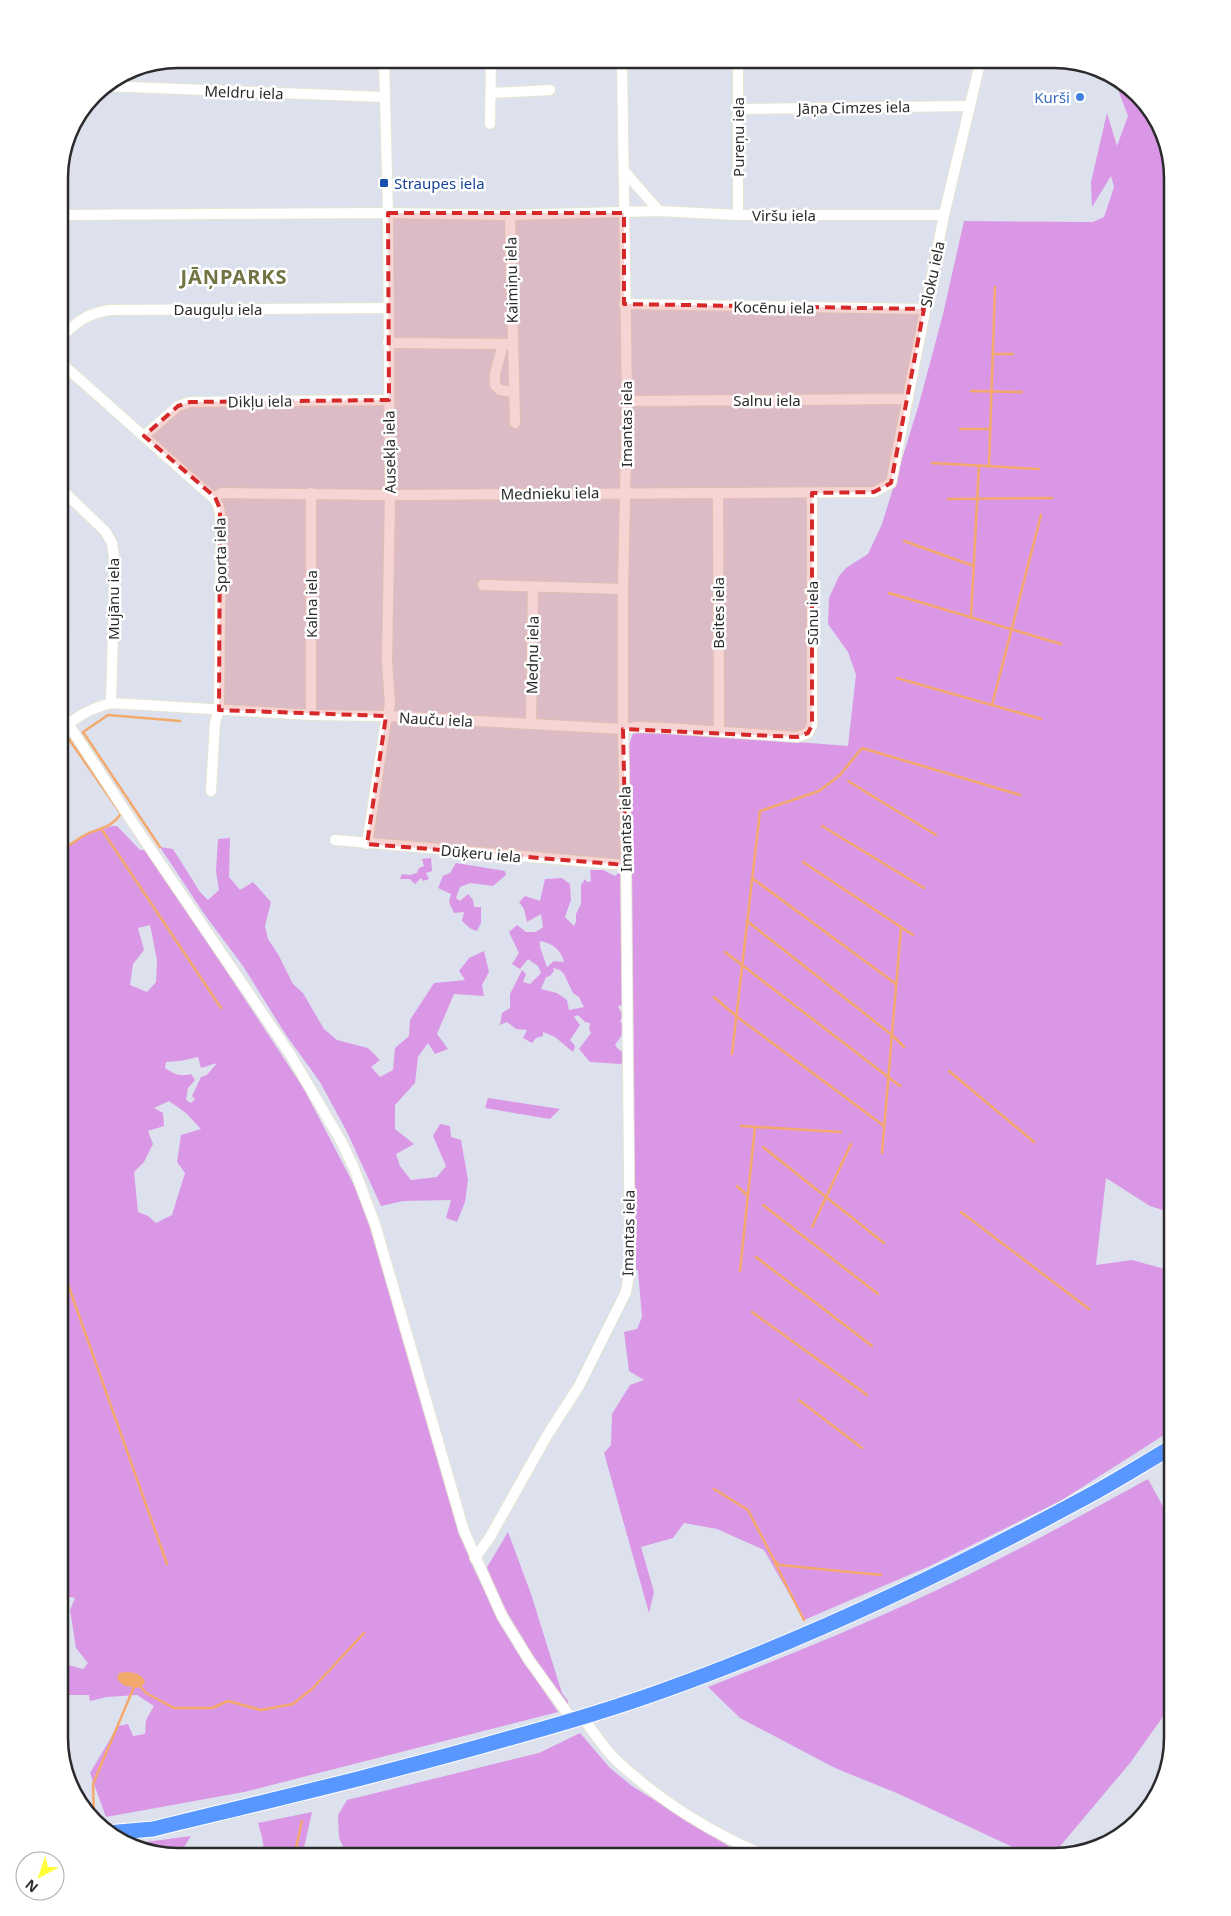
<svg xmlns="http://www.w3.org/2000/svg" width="1231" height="1916" viewBox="0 0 1231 1916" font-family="'Noto Sans',sans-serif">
	<rect width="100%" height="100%" fill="#dde1ee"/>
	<g fill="#da97e6" fill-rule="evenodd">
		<polygon points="1115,77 1119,79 1160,125 1172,177 1172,1213 1150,1206 1106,1178 1096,1265 1132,1260 1172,1271 1172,1430 1062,1500 930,1566 804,1620 764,1550 717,1529 684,1523 673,1538 641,1547 654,1592 649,1613 604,1453 611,1445 612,1414 630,1385 644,1380 629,1371 624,1332 637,1329 642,1317 638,1270 634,1270 629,745 633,733 645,730 848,746 856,675 848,652 828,624 829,598 839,576 846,568 868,554 882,524 919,404 943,314 964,221 1093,222 1104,217 1114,187 1111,176 1092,207 1091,182 1107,113 1117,146 1128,116 1114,79"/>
		<path d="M112,826H117L140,850H147L304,1089L367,1210L470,1561C495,1614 525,1663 558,1712L244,1792L106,1817L90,1773L118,1726L128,1724L133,1736L145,1734L146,1720L154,1706L137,1695L107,1697L90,1701L89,1695H59V1670L68,1665L83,1669L88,1663L76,1648L70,1610L75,1598L59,1595V849L68,847L83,836ZM150,925L157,960L156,982L147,992L130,985L133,964L144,950L138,928ZM198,1057L201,1068L217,1063L207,1075L201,1077L192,1096L195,1099L191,1103L186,1100L188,1088L195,1080L191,1074C180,1077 174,1074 165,1068L166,1062L180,1061ZM169,1101L186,1113L201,1129L181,1135L177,1162L185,1173L172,1215L156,1223L148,1216L138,1212L134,1172L144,1162L153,1144L148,1131L164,1126L163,1113L154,1108Z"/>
		<polygon points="230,838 229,877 240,890 253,882 271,902 265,926 268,939 278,954 293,984 303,993 324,1029 337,1040 368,1048 380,1060 371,1067 380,1077 393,1070 395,1048 409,1036 410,1020 434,983 465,980 459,971 469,958 484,951 489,972 482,985 484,996 454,994 437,1034 448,1049 435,1054 428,1043 418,1057 415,1083 395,1105 395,1129 414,1144 396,1154 400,1166 411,1180 437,1177 446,1166 433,1136 440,1124 450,1126 451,1137 461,1140 468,1180 465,1202 457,1222 446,1218 451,1200 403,1201 381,1206 347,1132 320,1082 286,1035 243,966 205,915 160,847 173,849 200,892 208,900 219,890 216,871 218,839"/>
		<polygon points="431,858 432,871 426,873 429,879 423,881 421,878 415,884 410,879 400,879 402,874 410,875 417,873 419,868 424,866 422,859"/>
		<polygon points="456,863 505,871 506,875 493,886 470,883 460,887 456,898 460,901 468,894 473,900 474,907 481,907 481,923 477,931 471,929 462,921 464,912 454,913 449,902 451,894 438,888 443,876 450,873"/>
		<path d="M590,870H603L615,876L623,870L625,898L620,904L626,910L625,916L621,920L626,926L625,974L621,981L624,986V1005L618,1006L623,1016L620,1021L626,1029L615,1045L619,1050L626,1053L625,1057L621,1064L590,1062L579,1049L591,1033L589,1029L590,1023L585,1022L578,1015L574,1017L580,1025L570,1040L575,1046L573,1052L555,1037L543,1032V1036L536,1038L532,1043L523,1038L527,1030L516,1029L507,1022L500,1025L502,1013L510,1008V994L522,970L526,974L523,982L530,984L541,973L538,966L528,959L520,969L512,964L519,953L509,932L517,925L526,932H536L543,927L541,914L527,922L524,909L519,902L525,896L540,901L545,879L562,878L570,884L571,900L565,917L574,926L576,922V914L581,904V885L585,879L587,882L591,881ZM540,941C552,943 561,950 564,962L554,961L547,967L540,947ZM553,968L560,970L564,974L573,993L579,997L584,1007L569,1010L567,1000L557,993L541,989L546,977L550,976L554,971Z"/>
		<polygon points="488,1098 560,1109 550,1119 485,1108"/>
		<path d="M1148,1479L1172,1523V1704L1130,1763L1051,1857H1034L899,1794L835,1768L740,1718L708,1687C774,1661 842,1634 907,1604C989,1567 1069,1522 1148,1479Z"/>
		<polygon points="508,1532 531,1594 562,1693 568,1701 568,1706 547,1681 500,1600 486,1569"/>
		<polygon points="580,1733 610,1768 632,1786 746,1857 348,1857 339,1838 338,1815 347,1800 539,1753"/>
		<polygon points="312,1812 302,1857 265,1857 262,1837 258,1823"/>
		<polygon points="191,1836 178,1857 170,1857 130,1844"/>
	</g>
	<path fill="#f4a96c" d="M127,1672C135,1673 141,1673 145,1682L143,1685C133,1688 122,1688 117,1678L119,1673Z"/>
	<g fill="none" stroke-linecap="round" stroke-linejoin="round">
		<g stroke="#f4a96c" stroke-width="2.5">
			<polyline points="993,354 1013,354"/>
			<polyline points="971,391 1022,392"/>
			<polyline points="960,429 991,429"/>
			<polyline points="932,463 1039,469"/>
			<polyline points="989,466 995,287"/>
			<polyline points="948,499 1052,498"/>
			<polyline points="904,541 974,566"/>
			<polyline points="889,593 1061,644"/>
			<polyline points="971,617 979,465"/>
			<polyline points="897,678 1041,719"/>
			<polyline points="992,705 1041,515"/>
			<polyline points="848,781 936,835"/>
			<polyline points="822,826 924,888"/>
			<polyline points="102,830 221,1008"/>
			<polyline points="160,847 83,732 108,715 180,721"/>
			<path d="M59,849C70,847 74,841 83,836C101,826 106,832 121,814L66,735"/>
			<polyline points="803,862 913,935"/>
			<polyline points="752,878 896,984"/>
			<polyline points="747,921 892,1035 904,1047"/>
			<polyline points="725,952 900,1086"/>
			<polyline points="714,997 736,1016 884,1126"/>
			<polyline points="732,1054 760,811 819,791 840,775 862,748 1020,795"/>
			<polyline points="949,1071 1034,1142"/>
			<polyline points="741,1126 841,1132"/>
			<polyline points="763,1147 884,1243"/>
			<polyline points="882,1153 901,928"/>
			<polyline points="737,1186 747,1195"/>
			<polyline points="763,1205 878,1294"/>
			<polyline points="961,1212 1089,1309"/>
			<polyline points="812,1227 851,1144"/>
			<polyline points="756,1257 872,1346"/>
			<polyline points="59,1259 167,1564"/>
			<polyline points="740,1271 755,1127"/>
			<polyline points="752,1312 867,1395"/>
			<polyline points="799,1400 862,1448"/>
			<polyline points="714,1489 748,1510 774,1560 779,1565 881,1575"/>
			<polyline points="775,1563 804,1620"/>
			<polyline points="94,1818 93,1784 134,1687 140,1686 146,1693 174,1708 212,1708 228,1701 261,1710 293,1704 313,1688 364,1633"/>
			<polyline points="183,1857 184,1856"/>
			<polyline points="294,1857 302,1821"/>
		</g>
		<g stroke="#e5e5d2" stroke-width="12">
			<g id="minor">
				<polyline points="104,86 384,97"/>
				<polyline points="491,93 550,90"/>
				<polyline points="738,109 969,106"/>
				<polyline points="490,124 491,59"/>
				<polyline points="625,172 659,211"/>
				<polyline points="59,215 388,213 510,215 659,211 738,215 944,215"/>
				<polyline points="510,215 515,423"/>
				<polyline points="738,215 738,59"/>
				<polyline points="624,304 924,309"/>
				<path d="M59,339C76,323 85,314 109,310L387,308"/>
				<polyline points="388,343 512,344"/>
				<polyline points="503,344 495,374 495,385 500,390 514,392"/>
				<path d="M59,361L203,489C222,502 220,510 221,531L219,710L215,723L211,791"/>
				<polyline points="627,401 908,399"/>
				<polyline points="144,436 178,406 190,402 389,400"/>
				<polyline points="59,487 105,531 112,543 115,564 111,703"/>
				<polyline points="718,494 719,731"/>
				<polyline points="215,497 222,493 390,495 874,492 891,483 944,215 981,59"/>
				<polyline points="483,585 623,589"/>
				<polyline points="59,710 137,829 290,1054 341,1141 353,1166 375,1224 464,1531 502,1616 529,1660 573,1721"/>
				<polyline points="311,715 311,493"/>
				<polyline points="531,724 533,587"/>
				<path d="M59,734C73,717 90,709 111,703L311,715L387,716L623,729L637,727L666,728L797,737L808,733L812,725V493"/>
				<polyline points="335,840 626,865"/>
				<polyline points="367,844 385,727 390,704 387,661 390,495 388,213 384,59"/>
				<polyline points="475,1558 490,1537 548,1434 579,1386 626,1292 630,1269 626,865 623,729 623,589 627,401 622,59"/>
				<path d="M583,1718C594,1732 604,1749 617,1761C660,1801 714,1835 769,1857"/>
			</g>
		</g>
		<g stroke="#fff" stroke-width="17">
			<path id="highway" d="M107,1833L153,1829C272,1800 392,1772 510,1738C561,1724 612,1709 662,1691C805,1640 944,1574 1077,1502C1110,1485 1141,1465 1172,1447"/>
		</g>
		<use href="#minor" stroke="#fff" stroke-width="10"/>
		<use href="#highway" stroke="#5797ff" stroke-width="15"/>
	</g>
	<path fill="#d62828" fill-opacity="0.2" stroke="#d62828" stroke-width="4" stroke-dasharray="10 6" stroke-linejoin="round" d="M388,213H624V304L924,309L891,483L874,492L812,493V725L808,733L797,737L623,729L626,865L367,844L386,716L219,710L220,509L215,497L144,436L178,406L190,402L389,400Z"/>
	<circle fill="#3f7fe0" stroke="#fff" stroke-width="2" cx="1080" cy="97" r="5"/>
	<rect fill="#1a4fb4" stroke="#fff" stroke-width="2" x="379" y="178" width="10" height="10" rx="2.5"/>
	<g text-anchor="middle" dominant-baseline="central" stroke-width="5" stroke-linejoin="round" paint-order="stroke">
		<g font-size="15" fill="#2b2b2b" stroke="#fff">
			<text transform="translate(244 92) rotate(2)">Meldru iela</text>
			<text transform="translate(854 107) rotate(-1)">Jāņa Cimzes iela</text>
			<text transform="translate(738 137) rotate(-90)">Pureņu iela</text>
			<text x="784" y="215">Viršu iela</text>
			<text transform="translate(932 274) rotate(-78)">Sloku iela</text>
			<text transform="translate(511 280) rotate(-91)">Kaimiņu iela</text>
			<text transform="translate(774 307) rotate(1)">Kocēnu iela</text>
			<text x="218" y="309">Dauguļu iela</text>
			<text x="767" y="400">Salnu iela</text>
			<text transform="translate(260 401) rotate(-1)">Dikļu iela</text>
			<text transform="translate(626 424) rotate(-90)">Imantas iela</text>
			<text transform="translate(389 452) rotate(-91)">Ausekļa iela</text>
			<text transform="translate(550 493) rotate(-1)">Mednieku iela</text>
			<text transform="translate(220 555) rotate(-91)">Sporta iela</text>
			<text transform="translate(113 599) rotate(-90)">Mujānu iela</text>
			<text transform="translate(311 604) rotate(-90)">Kalna iela</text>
			<text transform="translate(718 613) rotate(-90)">Beites iela</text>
			<text transform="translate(812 613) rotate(-90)">Sūnu iela</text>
			<text transform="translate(532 655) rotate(-89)">Medņu iela</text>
			<text transform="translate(436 719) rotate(3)">Nauču iela</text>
			<text transform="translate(625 829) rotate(-91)">Imantas iela</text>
			<text transform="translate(481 853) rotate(5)">Dūķeru iela</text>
			<text transform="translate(628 1233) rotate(-89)">Imantas iela</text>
		</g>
		<g font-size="15" fill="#366cbe" stroke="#fff" text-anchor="end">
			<text x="1070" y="97">Kurši</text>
		</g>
		<g font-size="15" fill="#164399" stroke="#fff" text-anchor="start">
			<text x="394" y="183">Straupes iela</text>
		</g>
		<g font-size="20" font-weight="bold" letter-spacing="1" fill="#737443" stroke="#fff">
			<text x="234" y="276">JĀŅPARKS</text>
		</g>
	</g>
	<path d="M0 0H1231V1916H0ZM178 68H1054A110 110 0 0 1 1164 178V1738A110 110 0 0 1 1054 1848H178A110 110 0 0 1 68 1738V178A110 110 0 0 1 178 68Z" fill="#fff" fill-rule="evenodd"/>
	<path fill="none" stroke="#2b2b2b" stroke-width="2.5" d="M178 68H1054A110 110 0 0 1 1164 178V1738A110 110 0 0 1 1054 1848H178A110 110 0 0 1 68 1738V178A110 110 0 0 1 178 68Z"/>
	<g transform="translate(40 1876) rotate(220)"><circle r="24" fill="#ffffff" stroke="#aaaaaa"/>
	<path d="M0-4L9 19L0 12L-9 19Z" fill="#fffe39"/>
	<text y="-8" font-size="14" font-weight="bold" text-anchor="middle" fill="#2b2b2b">N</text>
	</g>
</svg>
